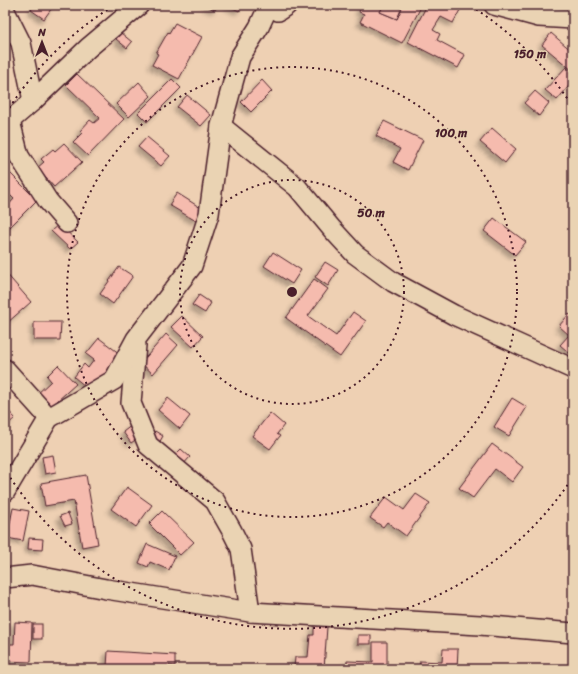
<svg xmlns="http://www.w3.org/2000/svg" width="578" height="674" viewBox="0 0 578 674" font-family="Sriracha,sans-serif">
	<defs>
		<filter id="shadow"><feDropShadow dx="-3.5" dy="3.5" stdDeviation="2" flood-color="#0004"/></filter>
	</defs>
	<rect width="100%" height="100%" fill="#eed0b3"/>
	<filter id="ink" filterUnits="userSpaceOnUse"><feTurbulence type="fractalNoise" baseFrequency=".025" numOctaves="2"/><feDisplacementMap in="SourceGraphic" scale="8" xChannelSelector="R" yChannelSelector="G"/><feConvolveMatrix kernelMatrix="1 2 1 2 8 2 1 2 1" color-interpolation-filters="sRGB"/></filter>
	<g filter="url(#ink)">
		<g fill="#f5bbae" stroke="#4a1f2b" filter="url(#shadow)">
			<polygon points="35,5 54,5 44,19 31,10"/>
			<polygon points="204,5 218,5 215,10"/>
			<polygon points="227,5 243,5 239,11"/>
			<polygon points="362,5 384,5 380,12 397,19 403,5 422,5 402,43 360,22 364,14 359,12"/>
			<polygon points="384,5 403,5 397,19 380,12"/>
			<polygon points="427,5 450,5 460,10 453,23 441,17 433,30 440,34 437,40 465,55 458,68 408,42"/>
			<polygon points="175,23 202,37 179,79 152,65 158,54 156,53 168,32 169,33"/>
			<polygon points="121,33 132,42 127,48 116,39"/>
			<polygon points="551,33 573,52 573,71 542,45"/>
			<polygon points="566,67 573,73 573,81 557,100 545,90"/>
			<polygon points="77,74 124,119 88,156 73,142 82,133 80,131 90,120 94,123 100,118 66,85"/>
			<polygon points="172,79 181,88 147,122 138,113"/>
			<polygon points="262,80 272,91 251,112 241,102"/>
			<polygon points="139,82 151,96 129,117 116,104"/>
			<polygon points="535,91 549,103 539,116 524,103"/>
			<polygon points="187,95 211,115 201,126 177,107"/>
			<polygon points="384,121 423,140 408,170 393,162 400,149 376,136"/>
			<polygon points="492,128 516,149 505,163 480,142"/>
			<polygon points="147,137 170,156 161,166 138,147"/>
			<polygon points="64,143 82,162 54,187 37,168 44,162 41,159 53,149 55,151"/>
			<polygon points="9,172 37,200 10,227 5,222 5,209 14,199 5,190 5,176"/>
			<polygon points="177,193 204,210 196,221 169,205"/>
			<polygon points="494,218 526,242 515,255 484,231"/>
			<polygon points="59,224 78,242 70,249 51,231"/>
			<polygon points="273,252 301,270 292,284 264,266"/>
			<polygon points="325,262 338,270 328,286 315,277"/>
			<polygon points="119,267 133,276 113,304 100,294"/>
			<polygon points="5,272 31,302 7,323 5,320 5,300 6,299 5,297"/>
			<polygon points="314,279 328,289 308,316 336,336 353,312 366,321 340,357 286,318"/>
			<polygon points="199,295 211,303 205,313 192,305"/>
			<polygon points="569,314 573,317 573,356 560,345 569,335 559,326"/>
			<polygon points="182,316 203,336 193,347 171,327"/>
			<polygon points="34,322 61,322 60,340 34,340"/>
			<polygon points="166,334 178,345 153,374 141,363"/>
			<polygon points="99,338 120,354 91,391 74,377 84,364 88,368 94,360 86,354"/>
			<polygon points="58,365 76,384 47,410 35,396 51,381 47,376"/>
			<polygon points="168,398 190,416 180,429 158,410"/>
			<polygon points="512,398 527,407 509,436 494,427"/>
			<polygon points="5,407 15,418 5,427"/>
			<polygon points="270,413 284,425 277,434 280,436 270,449 252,436"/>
			<polygon points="132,425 141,436 131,443 123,432"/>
			<polygon points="155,431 163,436 159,443 151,437"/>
			<polygon points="492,444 523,467 512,482 495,469 473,498 459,488"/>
			<polygon points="181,449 190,457 181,467 174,461 179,456 176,454"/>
			<polygon points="53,455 56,472 45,474 42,457"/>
			<polygon points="86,475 98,544 82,547 74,501 45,506 41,483"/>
			<polygon points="127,487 152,505 136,527 111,509"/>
			<polygon points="416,494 430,503 406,536 387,522 383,527 370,518 386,497 404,510"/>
			<polygon points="13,508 29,511 23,541 7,538"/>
			<polygon points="162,511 194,542 180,555 149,524"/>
			<polygon points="68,513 72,524 65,526 60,516"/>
			<polygon points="29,538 43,539 42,550 28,549"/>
			<polygon points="147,544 175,556 169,570 150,562 148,567 139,563"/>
			<polygon points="15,622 32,623 31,662 5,661 5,644 14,644"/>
			<rect x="33" y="624" width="9" height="15"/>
			<polygon points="314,626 327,627 324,669 294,669 295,657 308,657 310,635 314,635"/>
			<rect x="358" y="635" width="13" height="9"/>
			<polygon points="373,642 387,642 387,669 346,669 347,661 373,662"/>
			<polygon points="443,649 458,649 457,669 419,669 420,661 442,662"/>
			<polygon points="108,651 175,655 175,666 169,665 169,669 121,669 121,668 107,667"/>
			<rect x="11" y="667" width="16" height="2"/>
		</g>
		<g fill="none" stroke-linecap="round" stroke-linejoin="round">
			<g stroke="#4a1f2b" stroke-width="22">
				<g id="minor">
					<polyline points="280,5 278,11 287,5"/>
					<polyline points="494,5 539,17 573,19"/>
					<polyline points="5,11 21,43 33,101"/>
					<polyline points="10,121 19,156 48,201 67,223"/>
					<polyline points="5,125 33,101 88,48 139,5"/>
					<polyline points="221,126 297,187 332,229 355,254 393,282 454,315 573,369"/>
					<polyline points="136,345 131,403 148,445 215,501 232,531 241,549 250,612"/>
					<polyline points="5,369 49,418"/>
					<polyline points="5,492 49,418 114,380 136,339 192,266 209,214 221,126 240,57 259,27 269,5"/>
					<polyline points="5,578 32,575 106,589 250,612 480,625 573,633"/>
				</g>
			</g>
			<use href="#minor" stroke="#ead3b3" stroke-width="19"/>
		</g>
	</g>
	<g fill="none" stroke="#4a1f2b" stroke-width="2" stroke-dasharray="2 4">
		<circle cx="292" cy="292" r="112"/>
		<circle cx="292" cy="292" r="225"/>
		<path d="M571 480A337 337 0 0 1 6 471M6 113A337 337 0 0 1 113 6M471 6A337 337 0 0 1 571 104"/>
	</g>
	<circle cx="292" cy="292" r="6" fill="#4a1f2b" stroke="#ead3b3" stroke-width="2"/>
	<g font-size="12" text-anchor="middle" font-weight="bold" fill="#4a1f2b" stroke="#ead3b3" stroke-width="3" stroke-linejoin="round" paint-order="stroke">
		<text x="530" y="58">150 m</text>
		<text x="451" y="137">100 m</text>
		<text x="371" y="217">50 m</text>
	</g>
	<rect width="578" height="674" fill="none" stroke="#ead3b3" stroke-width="20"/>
	<rect x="10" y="10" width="558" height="654" fill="none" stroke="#4a1f2b" stroke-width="1.5" filter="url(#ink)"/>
	<g transform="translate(42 42)" stroke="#ead3b3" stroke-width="3" paint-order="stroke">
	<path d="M0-3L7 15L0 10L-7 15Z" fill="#4a1f2b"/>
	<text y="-6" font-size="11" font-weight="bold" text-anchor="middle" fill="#4a1f2b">N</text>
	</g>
</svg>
